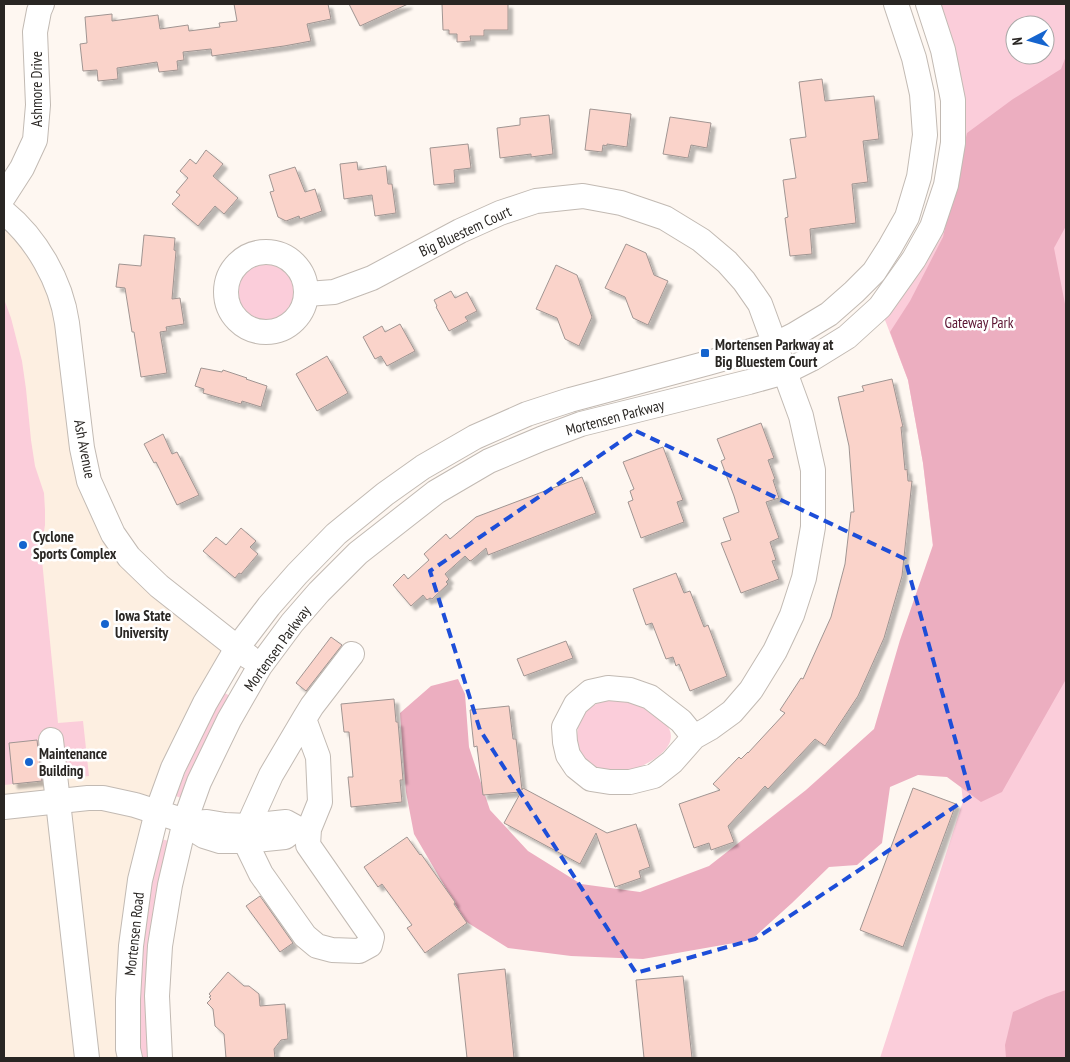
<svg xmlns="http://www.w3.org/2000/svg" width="1070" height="1062" viewBox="0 0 1070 1062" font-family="'PT Sans Narrow',sans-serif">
	<defs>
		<filter id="shadow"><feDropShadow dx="4.5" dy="4.5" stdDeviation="1" flood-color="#0004"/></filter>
	</defs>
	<rect width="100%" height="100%" fill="#fef7f1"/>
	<polygon fill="#fdefe1" points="4,212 47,266 82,448 113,534 237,648 157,812 130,1058 4,1058"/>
	<g fill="#fbcdda" fill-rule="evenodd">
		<path d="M938,4H1066V1058H880L963,801L923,463L908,380L880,307L946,185ZM1015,25H1045V55H1015Z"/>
		<circle cx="266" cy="292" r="28"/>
		<polygon points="4,299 11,318 22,361 26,389 31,440 35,466 44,493 45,510 45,525 41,550 58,723 83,721 89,776 4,785"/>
		<path d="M223,692L230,696L183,799L176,796C189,760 206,727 223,692Z"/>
		<path d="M604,700C609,700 615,700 620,700C630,701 640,706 648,710C676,725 680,744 651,761C646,764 640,767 634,770C622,774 596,772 587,762C575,751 574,729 583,716C588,707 596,704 604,700Z"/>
		<polygon points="161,839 169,841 146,1003 147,1036 149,1058 140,1058 138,1036 141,963 149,890"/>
	</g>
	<g fill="#ecaec0">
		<polygon points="1066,56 1066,226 1054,248 1066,309 1066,672 1065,681 1002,792 981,802 947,777 918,775 890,787 882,843 857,865 829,867 792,903 751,940 643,959 571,956 508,948 465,921 414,834 406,792 400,713 431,686 458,679 465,694 469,747 490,810 528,851 581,884 640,892 709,866 806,790 874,729 900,640 933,545 923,463 908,380 890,332 910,301 943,237 967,133 1013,99 1061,69"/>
		<polygon points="1066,990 1066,1058 1006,1058 1005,1045 1013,1012 1046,997"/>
	</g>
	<g fill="#fad3ca" stroke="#a09592" filter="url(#shadow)">
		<polygon points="234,4 328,4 331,19 307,24 311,41 284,46 212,56 211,49 183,52 184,60 177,61 178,70 159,72 157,62 117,68 118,79 98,81 97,70 83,71 80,44 87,43 85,17 112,14 112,21 158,15 160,29 188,25 189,31 220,27 219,23 237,21"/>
		<polygon points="349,4 408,4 360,26"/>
		<polygon points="442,4 508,4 508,30 484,30 484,36 470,36 471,41 457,42 457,34 449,34 449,30 443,30"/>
		<polygon points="822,79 825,101 874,96 879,139 863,141 868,182 852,184 856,223 810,229 812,254 790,256 785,218 788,217 783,180 796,178 790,139 806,137 799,82"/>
		<polygon points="590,109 631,114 627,147 607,144 607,146 603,145 602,152 585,150"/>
		<polygon points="549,115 553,154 531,157 531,154 500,158 497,128 520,125 520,118"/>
		<polygon points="670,117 711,123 707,148 691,145 688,158 663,154"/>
		<polygon points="468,144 471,168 454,170 455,183 434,185 430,148"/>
		<polygon points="206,150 223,164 213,176 238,198 224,214 215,206 198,226 172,204 180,195 176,192 188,178 180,171 190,159 196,164"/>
		<polygon points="357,162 358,170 386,166 388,184 392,184 396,213 375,216 372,195 344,199 340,164"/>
		<polygon points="295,167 305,192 315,189 322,211 300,219 299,216 286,221 278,217 270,192 274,191 269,175"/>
		<polygon points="144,235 175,238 174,250 176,251 172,299 180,298 184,324 166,327 167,331 160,332 167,373 141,377 134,332 132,332 125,288 116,287 119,264 141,266"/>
		<polygon points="626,244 646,253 654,275 668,281 648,325 633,318 625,297 605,288"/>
		<polygon points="556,265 577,275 592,317 579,346 565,339 557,318 536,309"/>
		<polygon points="451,291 455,298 467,292 477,311 465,317 468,321 449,331 436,307 437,306 434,300"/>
		<polygon points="400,324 415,351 387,366 381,356 375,359 363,337 382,326 385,332"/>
		<polygon points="327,356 348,393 317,411 296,374"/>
		<polygon points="201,368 222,372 223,370 247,378 246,379 267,386 261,407 242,401 241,404 203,393 204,389 195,386"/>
		<polygon points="892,379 903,427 901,427 905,470 907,469 908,481 912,481 902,576 884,638 858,696 825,746 815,739 768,789 765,786 728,826 734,842 711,850 709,843 694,848 679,804 720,790 713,784 739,757 741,759 748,752 748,753 785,713 780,710 801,678 803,679 831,617 845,564 851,512 854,512 849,446 838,397 864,391 862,386"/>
		<polygon points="761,423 774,458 768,460 775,479 773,480 779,498 766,502 779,538 770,542 776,560 772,561 779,579 741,593 721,543 731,540 723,518 739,512 734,496 721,461 725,459 717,439"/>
		<polygon points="163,434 172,454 177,452 199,495 177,505 156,462 154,463 144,444"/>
		<polygon points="663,447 683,500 677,502 684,522 641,538 628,502 633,500 630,491 634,489 623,462"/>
		<polygon points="582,477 596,513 488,555 486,548 472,560 470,561 465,556 445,574 449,579 446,582 448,584 432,599 430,598 427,600 423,595 411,606 393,585 404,574 408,579 429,560 424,554 446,534 450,539 476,517"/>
		<polygon points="241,528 256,541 250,547 258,554 241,574 239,573 235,578 203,551 216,537 226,545"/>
		<polygon points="676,573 684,593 690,591 704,627 708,625 727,676 690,691 679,664 676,666 673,657 666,659 652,623 646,625 633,589"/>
		<polygon points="331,637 342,645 306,691 296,683"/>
		<polygon points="566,641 573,658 524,676 517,659"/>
		<polygon points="394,699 396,722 398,722 403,780 400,780 402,802 351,807 348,777 353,777 349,732 344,732 341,704"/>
		<polygon points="509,706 513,739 516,739 522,790 523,788 607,833 636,824 650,867 639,871 641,878 615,887 596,833 580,864 504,823 521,792 483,795 477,746 474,747 470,710"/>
		<polygon points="37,740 42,781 13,784 9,743"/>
		<polygon points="913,788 956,804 903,947 860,930"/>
		<polygon points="407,837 420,855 421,854 455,902 454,904 467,923 425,953 407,928 412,925 382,884 378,887 364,867"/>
		<polygon points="260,896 293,943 280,952 246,906"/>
		<polygon points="505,969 514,1058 467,1058 458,974"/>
		<polygon points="228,972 244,986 249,986 259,994 260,1006 285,1004 288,1039 281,1040 274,1049 275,1058 226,1058 224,1034 215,1026 213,1009 207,1003 211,999 209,997 211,996 209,994"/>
		<polygon points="683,976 692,1058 644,1058 636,980"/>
	</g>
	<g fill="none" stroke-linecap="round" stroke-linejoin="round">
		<g stroke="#c2bab3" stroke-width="26">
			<g id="minor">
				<polyline points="4,196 22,168 35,140 38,105 35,32 39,11 42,4"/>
				<path d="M4,212C36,238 61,281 67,323L82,448L89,481L113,534L129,557L159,586L249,657"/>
				<circle cx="266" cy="292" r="40"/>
				<polyline points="307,294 334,292 372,278 460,231 500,213 536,201 583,196 621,203 665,218 701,240 727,262 744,281 760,304 801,416 813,470 813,527 804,578 792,615 775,651 751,690 732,712 710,728 694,737 672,762 654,776 630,782 610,782 591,779 576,767 568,755 565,742 564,727 576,704 590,692 608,688 630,690 650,697 681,721 694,737"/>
				<polyline points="304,719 271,775 248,826 245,841 261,874 305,936 317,946 332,950 359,951 370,945 372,937 308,845 309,829 320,802 318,757 304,719 312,706 352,654"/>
				<polyline points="51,740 87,1058"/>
				<polyline points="4,807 88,798 103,798 135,805 191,823 207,822 225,825 248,826 286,822 297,828 285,837 245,841 220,841 204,836 196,831 191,823"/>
				<polyline points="130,1058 128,1049 128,999 131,946 140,880 157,812 173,768 205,703 237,648 269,606 297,574 336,534 385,494 423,467 475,437 527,414 570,400 708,363 776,344 794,335 829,314 854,292 874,272 890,247 907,217 919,177 925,135 922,94 914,58 896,4"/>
				<polyline points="160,1058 157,996 160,946 170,885 185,821 199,782 229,720 260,666 292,623 319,592 358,553 436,492 489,461 541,439 581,424 749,382 785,372 813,358 847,337 880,307 914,259 932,227 946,185 953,143 953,100 943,50 928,4"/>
			</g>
		</g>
		<use href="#minor" stroke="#fff" stroke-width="24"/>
	</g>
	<path fill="none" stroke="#1d4ed8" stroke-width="4" stroke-dasharray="10 6" stroke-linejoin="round" d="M636,431L905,559L971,796L755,939L636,973L480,730L430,571Z"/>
	<g fill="#1564ce" stroke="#fff" stroke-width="2">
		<rect x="700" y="348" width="10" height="10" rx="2.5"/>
		<circle cx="23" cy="545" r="5"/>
		<circle cx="105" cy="624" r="5"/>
		<circle cx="29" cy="762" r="5"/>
	</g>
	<g text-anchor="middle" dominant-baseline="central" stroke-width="5" stroke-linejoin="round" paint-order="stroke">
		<g font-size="15" fill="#292623" stroke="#fff">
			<text transform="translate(36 89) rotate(-90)">Ashmore Drive</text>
			<text transform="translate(465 231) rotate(-25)">Big Bluestem Court</text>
			<text transform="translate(615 417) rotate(-15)">Mortensen Parkway</text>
			<text transform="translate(85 449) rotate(79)">Ash Avenue</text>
			<text transform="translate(277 648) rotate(-54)">Mortensen Parkway</text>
			<text transform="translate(134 934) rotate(-84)">Mortensen Road</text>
		</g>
		<g font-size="15" fill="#5b1432" stroke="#fff">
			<text x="979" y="322">Gateway Park</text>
		</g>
		<g font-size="15" font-weight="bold" fill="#292623" stroke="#fff" text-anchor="start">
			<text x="715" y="344">Mortensen Parkway at<tspan x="715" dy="17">Big Bluestem Court</tspan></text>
			<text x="33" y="536">Cyclone<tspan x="33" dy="17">Sports Complex</tspan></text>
			<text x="115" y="615">Iowa State<tspan x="115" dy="17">University</tspan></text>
			<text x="39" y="753">Maintenance<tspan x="39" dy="17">Building</tspan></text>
		</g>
	</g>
	<rect width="1070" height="1062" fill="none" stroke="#292623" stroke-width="10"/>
	<g transform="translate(1030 40) rotate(264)"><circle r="24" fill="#ffffff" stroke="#a9a8a7"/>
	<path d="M0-4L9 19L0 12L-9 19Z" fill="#1564ce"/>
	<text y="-8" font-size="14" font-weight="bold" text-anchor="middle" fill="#292623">N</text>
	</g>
</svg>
